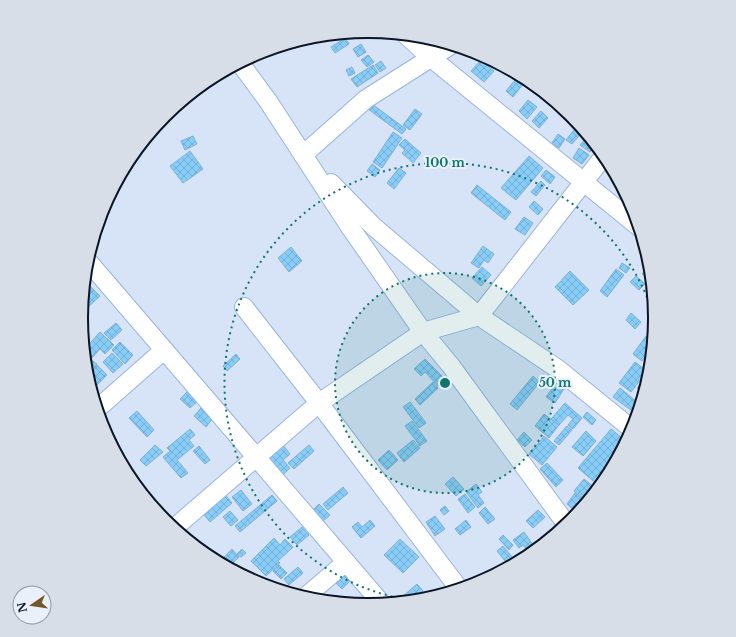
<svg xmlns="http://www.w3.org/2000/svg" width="736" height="637" viewBox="0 0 736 637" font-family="'Libre Baskerville',serif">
	<defs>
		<pattern id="building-cross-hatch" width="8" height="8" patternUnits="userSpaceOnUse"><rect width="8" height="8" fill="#88cdf8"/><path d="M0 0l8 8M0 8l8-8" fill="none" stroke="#74afd4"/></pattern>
	</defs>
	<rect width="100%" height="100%" fill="#d7e3f6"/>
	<g fill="url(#building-cross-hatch)" stroke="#7eb0d1">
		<polygon points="345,38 349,44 335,53 331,47"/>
		<polygon points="361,44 366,52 358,57 353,49"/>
		<polygon points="368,55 374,62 367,67 361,60"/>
		<polygon points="490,59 499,64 496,68 488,61"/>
		<polygon points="481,60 494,71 484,82 471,71"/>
		<polygon points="381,61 386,68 380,72 375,65"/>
		<polygon points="373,65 378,73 357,87 351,79"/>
		<polygon points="352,67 355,73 349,76 346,70"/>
		<polygon points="519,75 527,79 513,97 506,91"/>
		<polygon points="528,100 537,107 527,119 519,111"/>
		<polygon points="372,104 406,129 402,134 368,109"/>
		<polygon points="415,109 422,114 410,130 403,125"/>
		<polygon points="541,111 548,118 539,128 532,121"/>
		<polygon points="578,125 584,130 572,144 566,140"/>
		<polygon points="393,132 402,138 382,168 373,162"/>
		<polygon points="558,134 565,139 559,148 552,143"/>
		<polygon points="588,135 596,145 590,152 580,145"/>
		<polygon points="193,136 197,144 185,150 181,141"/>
		<polygon points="405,139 421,153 413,163 402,153 405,150 399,145"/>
		<polygon points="579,148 589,155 582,164 573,158"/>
		<polygon points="190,151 203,169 183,183 170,166"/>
		<polygon points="529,156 543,168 516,200 501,188"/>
		<polygon points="372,164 380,170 375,177 367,171"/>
		<polygon points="399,168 406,173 394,189 387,183"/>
		<polygon points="546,170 555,177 550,184 541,176"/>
		<polygon points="541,181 545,185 536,196 531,192"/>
		<polygon points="477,185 511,212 505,220 471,193"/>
		<polygon points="534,201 543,209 538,215 529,207"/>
		<polygon points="524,217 533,223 525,235 515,229"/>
		<polygon points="483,246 494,254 488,263 484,260 479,268 471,263"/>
		<polygon points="291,247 302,261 289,272 278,258"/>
		<polygon points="622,263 630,268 626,273 619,268"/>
		<polygon points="650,264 652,283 642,274"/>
		<polygon points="482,267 491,275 481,286 472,278"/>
		<polygon points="616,269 624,275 607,297 600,291"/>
		<polygon points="570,271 589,290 573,305 555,287"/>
		<polygon points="636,276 645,284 639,290 630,282"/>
		<polygon points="91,287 100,296 85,310 82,306 83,295"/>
		<polygon points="631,313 641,322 635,329 626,320"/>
		<polygon points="116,323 122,330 111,340 104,333"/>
		<polygon points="100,332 114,345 105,354 100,349 92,358 84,350"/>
		<polygon points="646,336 653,342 653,347 642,361 633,354"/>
		<polygon points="120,342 133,355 125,364 112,350"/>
		<polygon points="112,353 123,364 113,373 103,362"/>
		<polygon points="236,354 240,359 227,371 223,366"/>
		<polygon points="90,359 97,364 91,371 85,365"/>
		<polygon points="425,359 445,379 438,386 425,372 421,376 414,369"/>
		<polygon points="635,362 647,371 631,392 619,383"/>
		<polygon points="97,365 107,375 97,385 87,375"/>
		<polygon points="533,376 540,382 517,410 510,404"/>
		<polygon points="647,377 649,379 643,393 637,388"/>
		<polygon points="433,382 438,388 420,405 415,399"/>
		<polygon points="556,383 564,389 555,403 546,397"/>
		<polygon points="620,388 637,402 631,410 613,397"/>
		<polygon points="188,391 198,401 190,408 180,399"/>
		<polygon points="410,402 426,423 419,428 403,407"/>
		<polygon points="565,403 582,418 573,429 568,425 573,419 568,415 559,425 551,419"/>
		<polygon points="640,404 641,405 637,416 633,413"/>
		<polygon points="201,408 213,418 206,427 194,416"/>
		<polygon points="137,411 154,430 147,437 129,418"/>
		<polygon points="587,412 596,420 592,425 583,417"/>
		<polygon points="544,414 559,425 549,438 535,426"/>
		<polygon points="412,421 427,441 420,446 405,426"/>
		<polygon points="567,426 572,430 559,445 554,441"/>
		<polygon points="106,428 117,442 112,446 104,431"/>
		<polygon points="190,429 195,435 189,440 194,446 177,460 188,473 181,478 163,457 170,451 167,448"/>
		<polygon points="611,429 627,442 613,466 598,485 578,468"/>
		<polygon points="586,431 596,441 583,456 572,447"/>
		<polygon points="524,432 532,440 525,447 517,440"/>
		<polygon points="544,436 557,447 542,465 529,454"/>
		<polygon points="413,440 420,448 404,462 397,453"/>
		<polygon points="282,444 290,454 283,460 290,468 283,475 267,458"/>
		<polygon points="155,445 163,452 146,466 140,460"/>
		<polygon points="309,445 314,451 294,469 288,463"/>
		<polygon points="199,446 210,460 205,464 193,451"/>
		<polygon points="389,450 398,460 387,470 378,460"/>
		<polygon points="547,463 563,480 556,487 540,469"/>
		<polygon points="453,477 464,489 456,496 445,484"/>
		<polygon points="584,479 595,488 584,500 574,491"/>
		<polygon points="476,484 482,492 478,495 484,503 478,508 466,492"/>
		<polygon points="343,487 348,493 328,510 323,504"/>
		<polygon points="241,490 252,504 243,511 232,497"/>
		<polygon points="223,492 232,503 210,522 201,511"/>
		<polygon points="575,493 584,501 575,511 567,504"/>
		<polygon points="465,494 475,507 468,513 458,499"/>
		<polygon points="272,495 277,501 240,532 235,526"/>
		<polygon points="319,504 330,515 322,522 311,512"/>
		<polygon points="445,506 449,511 444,515 440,510"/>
		<polygon points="485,507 495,519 488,524 479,513"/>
		<polygon points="538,510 545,517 533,528 526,521"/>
		<polygon points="230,511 238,520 231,526 223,517"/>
		<polygon points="435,516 445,529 435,536 426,522"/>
		<polygon points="370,520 375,526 361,538 352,527 358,522 362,527"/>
		<polygon points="466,520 471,527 460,535 455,529"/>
		<polygon points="302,527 309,535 297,545 290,537"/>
		<polygon points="524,532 533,545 527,550 523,545 519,548 513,540"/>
		<polygon points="503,535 513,545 509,550 499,539"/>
		<polygon points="274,538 280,545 285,539 293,547 278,561 280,563 266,576 251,561"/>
		<polygon points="400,539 419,557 403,573 384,555"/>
		<polygon points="503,546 517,563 510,567 497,551"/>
		<polygon points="232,549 239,557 228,568 219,562"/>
		<polygon points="242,549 246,553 241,557 237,554"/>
		<polygon points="279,565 287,573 281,579 273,571"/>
		<polygon points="298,567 303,573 289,585 284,579"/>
		<polygon points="344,575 350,581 342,589 336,583"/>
		<polygon points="417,584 423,591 409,602 406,602 402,597"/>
	</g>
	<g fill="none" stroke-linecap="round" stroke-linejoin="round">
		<g stroke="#96b5e1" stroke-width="20">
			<g id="minor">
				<polyline points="406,35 430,57 639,227"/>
				<polyline points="240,63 268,101 350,227 423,332 451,366 567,525"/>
				<polyline points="303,155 366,99 451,45"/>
				<polyline points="331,183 373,226 479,316 558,369 633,430"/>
				<polyline points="87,260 383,605"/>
				<polyline points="244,307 319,403 460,590"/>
				<polyline points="97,409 164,350"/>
				<polyline points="173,529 319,403 423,332 479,316 604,156"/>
				<polyline points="304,598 346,562"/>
			</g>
		</g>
		<use href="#minor" stroke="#fff" stroke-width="18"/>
	</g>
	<circle cx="445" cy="383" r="110" fill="#0f766e" fill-opacity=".12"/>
	<g fill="none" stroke="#0f766e" stroke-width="2" stroke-dasharray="2 4">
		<circle cx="445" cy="383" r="110"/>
		<path d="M416 601A220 220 0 1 1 655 319"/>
	</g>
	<path d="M0 0H736V637H0ZM88 318a280 280 0 1 1 560 0a280 280 0 1 1-560 0Z" fill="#d8dee8" fill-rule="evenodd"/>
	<path fill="none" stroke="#0a1525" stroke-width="2" d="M88 318a280 280 0 1 1 560 0a280 280 0 1 1-560 0Z"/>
	<circle cx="445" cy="383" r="6" fill="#0f766e" stroke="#eaf0f9" stroke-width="2"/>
	<g font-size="12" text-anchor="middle" font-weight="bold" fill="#0f766e" stroke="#eaf0f9" stroke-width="4" stroke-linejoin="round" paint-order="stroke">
		<text x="445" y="167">100 m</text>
		<text x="555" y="387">50 m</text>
	</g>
	<g transform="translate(32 605) rotate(257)"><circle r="19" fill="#eaf0f9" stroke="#9098a4"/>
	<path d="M0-3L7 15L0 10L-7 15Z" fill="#73572a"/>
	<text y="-6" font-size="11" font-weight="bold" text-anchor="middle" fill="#0a1525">N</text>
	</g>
</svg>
